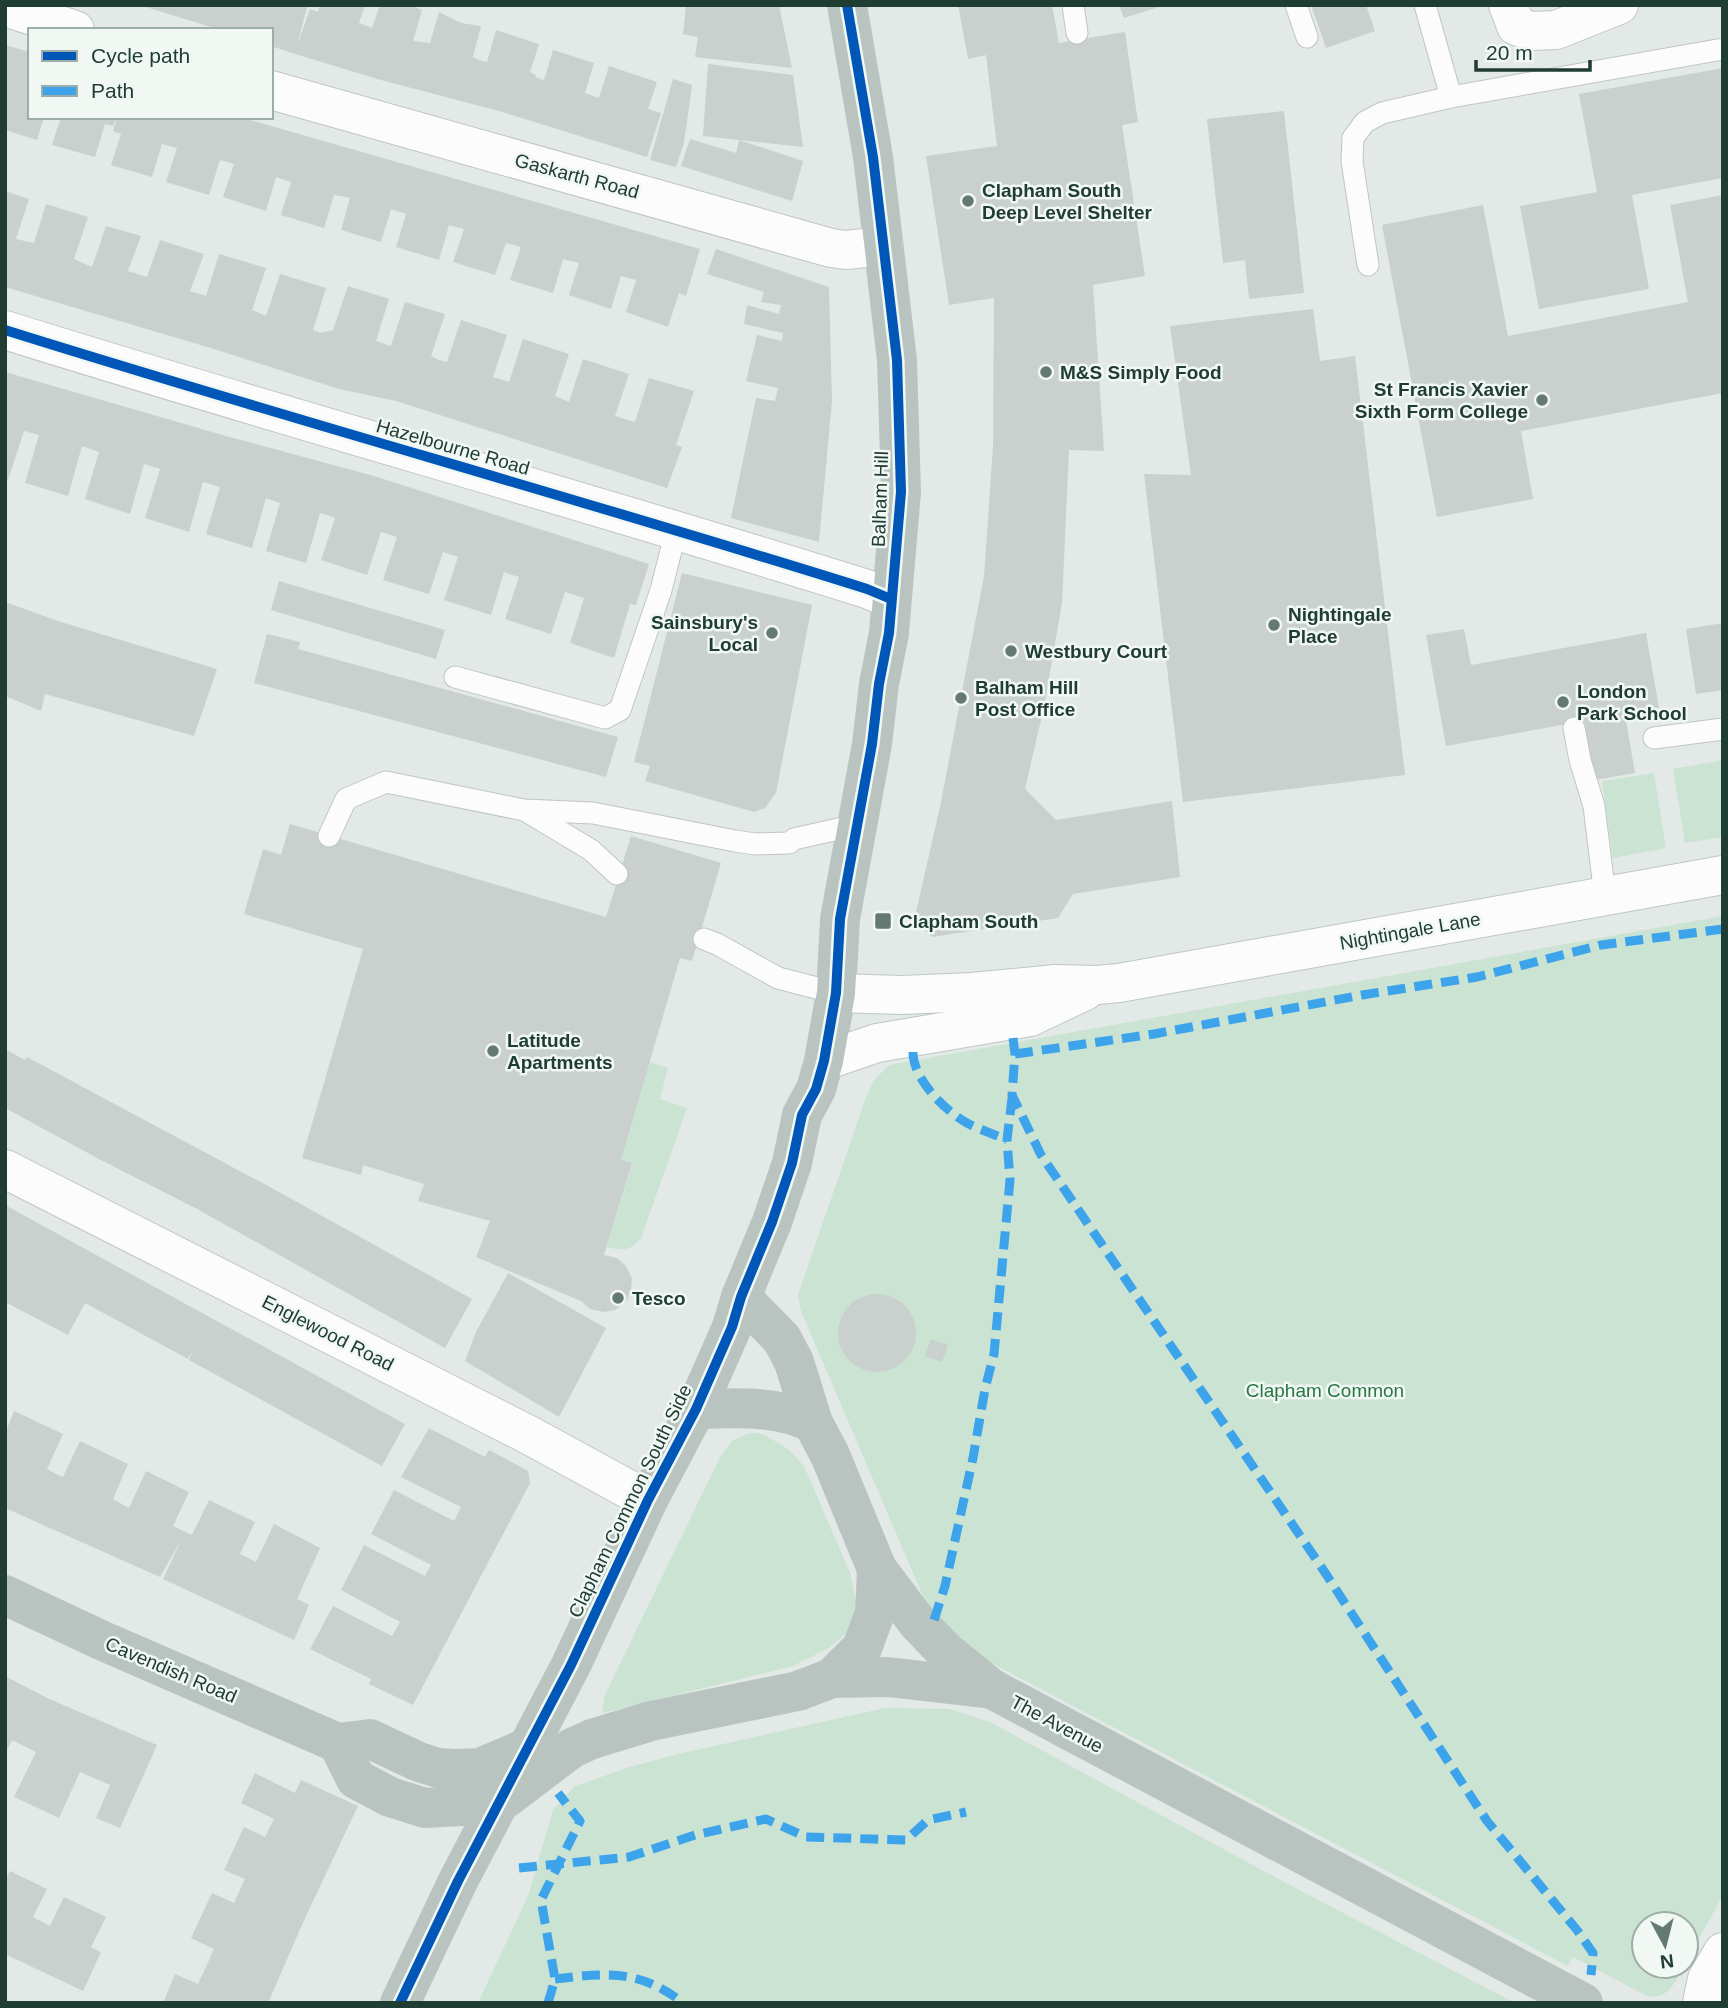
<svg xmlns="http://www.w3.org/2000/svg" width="1728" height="2008" viewBox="0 0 1728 2008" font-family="Arial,sans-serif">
	<rect width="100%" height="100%" fill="#e3e9e6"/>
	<g fill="#cbe3d2">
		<polygon points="1723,760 1723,837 1685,843 1673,769"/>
		<polygon points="1654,773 1666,848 1613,858 1602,781"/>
		<path d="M1723,916V1895L1686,1962V1924H1644V1966H1684C1675,1982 1669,2000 1647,1996L1573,1957L1568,1966L974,1654L945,1625L923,1596L801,1311L798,1295L865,1100L874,1080L889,1065Z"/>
		<path d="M649,1062L668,1068L660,1099L687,1108L641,1238C631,1251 622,1251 607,1247L632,1164L621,1160Z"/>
		<polygon points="749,1433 759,1433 770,1438 789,1450 804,1466 850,1573 856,1603 854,1627 829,1648 793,1666 602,1713 605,1695 720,1457 732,1441"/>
		<polygon points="885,1708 950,1709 990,1722 1286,1883 1515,2003 478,2003 528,1896 553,1810 575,1786 630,1767 678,1754"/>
	</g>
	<g fill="#cad0cd">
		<polygon points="139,5 301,5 307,7 297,46 310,9 318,12 320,5 365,5 359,23 372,28 380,5 410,5 422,10 413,41 430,43 439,12 461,23 481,26 473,57 479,60 487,62 496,30 539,44 530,72 536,75 535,77 544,80 553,50 594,63 585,93 599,98 609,66 657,82 648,109 661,113 647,157 499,111 381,80 295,54 271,46 271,30 221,30"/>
		<polygon points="686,5 779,5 792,68 695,57 698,37 683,34"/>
		<polygon points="958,5 1052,5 1059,43 1125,32 1138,122 1122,125 1145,276 1093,285 1104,451 1069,450 1062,603 1044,707 1025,789 1056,820 1172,801 1180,877 1073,894 1058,918 932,937 914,921 940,807 984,576 993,447 994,298 949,305 926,156 997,146 986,55 968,59"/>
		<polygon points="1119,5 1162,5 1162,6 1124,18"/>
		<polygon points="1311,5 1366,5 1375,31 1326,48"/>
		<polygon points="5,45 30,52 30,117 44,117 37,140 5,130"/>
		<polygon points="708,64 793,75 803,147 703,136"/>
		<polygon points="1723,68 1723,178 1632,195 1649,289 1539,309 1520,206 1597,192 1579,94"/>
		<polygon points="673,79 692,85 684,143 676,167 650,160"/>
		<polygon points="1284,111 1304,293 1249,299 1245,260 1223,263 1207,119"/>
		<polygon points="61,117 117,117 113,126 105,124 95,157 52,145"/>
		<polygon points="117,117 240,117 700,249 686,296 679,293 668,327 626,312 636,280 621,276 611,309 569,295 579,263 563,259 553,293 510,280 521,247 514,245 506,243 495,275 453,262 464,229 449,225 439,260 396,247 406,214 391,209 381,242 341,230 350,198 341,196 334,195 324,228 281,215 291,182 276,177 266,211 223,197 234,164 220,160 209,195 166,182 177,148 162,144 152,177 111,165 121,134 113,131"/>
		<polygon points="690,139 736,153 739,140 803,161 792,201 681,166"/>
		<polygon points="5,191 29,199 16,239 34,243 46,204 88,217 74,259 92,267 106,226 141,236 128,271 147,277 160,240 204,254 190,291 206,296 219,254 266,268 252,310 266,316 280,274 326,288 313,330 320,333 333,330 348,286 389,299 376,341 391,346 405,302 445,314 431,356 439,360 447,362 461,320 507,335 493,377 509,382 523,339 569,354 555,396 569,402 583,359 629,374 615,416 635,422 649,378 694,391 676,445 682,447 667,488 396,401 339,389 214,349 5,287"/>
		<polygon points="1723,195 1723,393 1521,431 1533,499 1437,517 1382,225 1483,205 1508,336 1688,302 1670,205"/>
		<polygon points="716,249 829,287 832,401 819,542 731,518 756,398 775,401 778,388 746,381 757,335 782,341 783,333 744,324 747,305 779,314 781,305 761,302 764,292 707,274"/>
		<polygon points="1313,309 1320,361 1355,356 1405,775 1183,802 1144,474 1191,475 1170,326"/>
		<polygon points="5,372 226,436 374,476 649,564 636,605 630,604 614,658 570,643 584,598 565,592 551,634 505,619 519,577 512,575 504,572 491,615 444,600 458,557 443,552 429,594 383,580 397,537 381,532 367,575 321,560 335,518 327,515 320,513 306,563 266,551 280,503 266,498 252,548 206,534 220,487 203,482 189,532 145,518 160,469 144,464 130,514 85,499 99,452 82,446 68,496 25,483 39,435 24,431 8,480 5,479"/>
		<polygon points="682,573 812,605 776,793 765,808 754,812 645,781 650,766 634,762"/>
		<polygon points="279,581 445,630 436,659 271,610"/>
		<polygon points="5,602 61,622 217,669 194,736 45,694 41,711 5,696"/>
		<polygon points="1723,623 1723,690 1696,694 1686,629"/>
		<polygon points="1464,629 1471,665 1646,633 1659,708 1625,715 1635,773 1595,780 1584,721 1446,746 1426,635"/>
		<polygon points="267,634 300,642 298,649 618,737 606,777 254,683"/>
		<polygon points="290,824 606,917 631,836 721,863 692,961 680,958 621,1160 632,1163 604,1255 617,1258 626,1266 632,1278 631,1291 626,1302 615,1310 603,1312 590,1309 581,1301 476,1257 490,1221 418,1201 424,1184 363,1165 361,1175 302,1158 363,949 244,914 263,849 281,855"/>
		<polygon points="5,1049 25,1060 27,1057 279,1192 472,1299 445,1348 199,1210 99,1159 5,1108"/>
		<polygon points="5,1205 405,1424 382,1466 189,1360 193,1350 188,1359 85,1303 68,1335 5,1302"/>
		<polygon points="508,1273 606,1328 559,1417 465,1361 476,1332"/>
		<circle cx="877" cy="1333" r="39"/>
		<polygon points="931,1339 948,1345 942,1362 925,1356"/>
		<polygon points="14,1411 63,1434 47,1469 56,1474 63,1477 80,1441 128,1464 113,1499 129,1508 146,1471 189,1492 173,1526 192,1535 209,1500 255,1522 240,1554 256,1562 274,1524 320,1548 297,1599 309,1605 294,1640 163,1579 181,1540 160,1577 5,1508 5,1434"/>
		<polygon points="429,1428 485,1457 489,1450 528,1471 530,1483 413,1705 369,1684 371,1679 310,1649 333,1606 392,1636 400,1622 341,1590 364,1545 425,1576 431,1565 371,1534 394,1490 454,1521 461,1507 401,1477"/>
		<polygon points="5,1676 47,1698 157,1745 120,1828 96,1818 110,1785 80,1772 59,1818 14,1797 36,1752 12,1740 5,1754"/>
		<polygon points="255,1773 295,1793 301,1780 358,1806 305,1918 268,2003 163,2003 175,1974 198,1984 206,1967 214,1949 191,1938 212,1893 234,1903 245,1879 224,1870 244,1827 265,1837 274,1819 241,1803"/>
		<polygon points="10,1871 47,1889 33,1917 50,1926 64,1897 106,1917 91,1947 101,1952 83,1991 5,1954 5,1881"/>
	</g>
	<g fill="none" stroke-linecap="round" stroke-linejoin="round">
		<g stroke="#c0c6c3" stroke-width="23">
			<g id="lane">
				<polyline points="1073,5 1077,33"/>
				<polyline points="1296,5 1307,37"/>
				<polyline points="1425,5 1451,97"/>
				<polyline points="1368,265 1352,161 1353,138 1365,122 1382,113 1451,97 1723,49"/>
				<polyline points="455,677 605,718 620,710 661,590 676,531"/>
				<polyline points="1574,728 1580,760 1594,806 1605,896"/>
				<polyline points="1654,738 1723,729"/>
				<polyline points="526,811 591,850 617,874"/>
				<polyline points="329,836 346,799 386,782 524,810 593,813 735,841 755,844 789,843 794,839 856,825"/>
				<polyline points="704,939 717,944 778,978 836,993"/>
			</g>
		</g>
		<g stroke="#c0c6c3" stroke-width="40">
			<g id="street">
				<polyline points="1508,5 1516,26 1531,31 1556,30 1619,5"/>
				<polyline points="5,7 75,30"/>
				<polyline points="271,90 831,248 846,250 884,246"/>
				<path d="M5,330C292,420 581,499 867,589L891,599"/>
				<polyline points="5,1169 529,1435 648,1500"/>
				<polyline points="1702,2003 1707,1979 1723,1952"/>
			</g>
		</g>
		<g stroke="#bec7c3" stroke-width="40">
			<g id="secondary">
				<polyline points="836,993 902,995 972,992 1055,984 1097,985 1119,983 1723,875"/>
				<polyline points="824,1061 877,1043 1030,1017 1085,991"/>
			</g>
		</g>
		<g stroke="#bbc5c2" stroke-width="40">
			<g id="highway">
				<polyline points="741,1297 782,1339 794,1362 813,1423 830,1455 877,1569 918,1623 945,1651 992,1689"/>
				<path d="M696,1409C735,1408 777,1405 813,1423"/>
				<polyline points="5,1595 103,1641 338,1743 370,1739 419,1762 438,1768 457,1769 480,1768 527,1748"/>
				<polyline points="832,1678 862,1648 875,1613 877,1569"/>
				<polyline points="338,1743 356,1779 390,1797 425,1808 499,1804"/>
				<polyline points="506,1798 572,1748 592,1739 651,1721 798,1691 832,1678 888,1677 992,1689 1583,2003"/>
				<polyline points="400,2003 458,1881 571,1665 648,1500 696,1409 732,1327 741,1297 772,1222 792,1163 802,1115 816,1089 824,1061 836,993 840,919 872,744 879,684 889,633 901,492 897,360 873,157 847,5"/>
			</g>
		</g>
		<use href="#lane" stroke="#fbfcfb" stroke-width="21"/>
		<use href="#street" stroke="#fbfcfb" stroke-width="38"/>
		<use href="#secondary" stroke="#fbfcfb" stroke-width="38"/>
		<use href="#highway" stroke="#b9c3c0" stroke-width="38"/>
		<g stroke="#3da4eb" stroke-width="9" stroke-dasharray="18 9" stroke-linecap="butt">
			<polyline points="1013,1038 1015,1054 1012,1095 1041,1155 1320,1565 1487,1821 1577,1930 1593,1953 1591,1975"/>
			<path d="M913,1052C913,1079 944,1110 967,1123C980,1130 994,1134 1007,1140"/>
			<polyline points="1015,1054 1154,1034 1362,995 1477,977 1601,945 1723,929"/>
			<polyline points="934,1620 945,1586 973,1458 985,1389 994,1354 1010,1180 1007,1140 1012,1098"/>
			<polyline points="519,1868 629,1857 695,1835 766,1819 806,1837 906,1840 928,1820 966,1812"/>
			<path d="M555,1979C606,1973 640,1969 683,2003"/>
			<polyline points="548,2003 555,1979 541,1900 580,1821 558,1793"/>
		</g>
		<g stroke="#f1f8f4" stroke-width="15">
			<g id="cycleway">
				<path d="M5,330C292,420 581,499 867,589L891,599"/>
				<polyline points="400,2003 458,1881 571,1665 648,1500 696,1409 732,1327 741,1297 772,1222 792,1163 802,1115 816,1089 824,1061 836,993 840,919 872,744 879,684 889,633 901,492 897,360 873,157 847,5"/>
			</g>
		</g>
		<use href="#cycleway" stroke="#0057b8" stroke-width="10"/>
	</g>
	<g fill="#647972" stroke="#f1f8f4" stroke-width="2.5">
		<circle cx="968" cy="201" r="7"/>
		<circle cx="1046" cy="372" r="7"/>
		<circle cx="1542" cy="400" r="7"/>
		<circle cx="1274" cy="625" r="7"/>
		<circle cx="772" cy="633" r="7"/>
		<circle cx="1011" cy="651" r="7"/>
		<circle cx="961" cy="698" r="7"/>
		<circle cx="1563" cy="702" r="7"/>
		<rect x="874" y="912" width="18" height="18" rx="3.5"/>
		<circle cx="493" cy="1051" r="7"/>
		<circle cx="618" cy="1298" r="7"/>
	</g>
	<g text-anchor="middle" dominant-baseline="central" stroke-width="5" stroke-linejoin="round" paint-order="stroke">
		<g font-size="19" fill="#203d34" stroke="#f1f8f4">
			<text transform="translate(577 176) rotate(15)">Gaskarth Road</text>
			<text transform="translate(453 447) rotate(16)">Hazelbourne Road</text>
			<text transform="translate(880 499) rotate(-88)">Balham Hill</text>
			<text transform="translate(1410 931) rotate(-10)">Nightingale Lane</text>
			<text transform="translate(328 1333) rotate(27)">Englewood Road</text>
			<text transform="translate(630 1501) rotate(-64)">Clapham Common South Side</text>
			<text transform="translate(171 1670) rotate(23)">Cavendish Road</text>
			<text transform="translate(1057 1724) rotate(28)">The Avenue</text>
		</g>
		<g font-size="19" font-weight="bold" fill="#203d34" stroke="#f1f8f4" text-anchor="start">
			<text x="982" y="190">Clapham South<tspan x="982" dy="22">Deep Level Shelter</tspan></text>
			<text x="1060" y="372">M&amp;S Simply Food</text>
			<text x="1528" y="389" text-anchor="end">St Francis Xavier<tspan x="1528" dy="22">Sixth Form College</tspan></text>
			<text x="1288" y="614">Nightingale<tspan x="1288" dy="22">Place</tspan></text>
			<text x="758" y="622" text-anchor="end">Sainsbury's<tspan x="758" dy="22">Local</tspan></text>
			<text x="1025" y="651">Westbury Court</text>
			<text x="975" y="687">Balham Hill<tspan x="975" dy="22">Post Office</tspan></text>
			<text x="1577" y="691">London<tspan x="1577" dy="22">Park School</tspan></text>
			<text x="899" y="921">Clapham South</text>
			<text x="507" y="1040">Latitude<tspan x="507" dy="22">Apartments</tspan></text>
			<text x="632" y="1298">Tesco</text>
		</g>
		<g font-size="19" fill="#287643" stroke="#f1f8f4">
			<text x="1325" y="1390">Clapham Common</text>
		</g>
	</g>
	<rect width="1728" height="2008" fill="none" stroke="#203d34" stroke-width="14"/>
	<rect x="28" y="28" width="245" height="91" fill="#f1f8f4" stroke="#9dada7" stroke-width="2"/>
	<rect x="42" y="51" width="35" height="10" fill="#0057b8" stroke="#9dada7" stroke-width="2"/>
	<text x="91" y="63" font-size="21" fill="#203d34">Cycle path</text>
	<rect x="42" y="86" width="35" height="10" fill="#3da4eb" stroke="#9dada7" stroke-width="2"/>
	<text x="91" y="98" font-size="21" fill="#203d34">Path</text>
	<g transform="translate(1665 1945) rotate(173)"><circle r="33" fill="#f1f8f4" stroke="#9dada7" stroke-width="2"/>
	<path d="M0-5L12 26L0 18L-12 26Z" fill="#647972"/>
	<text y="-10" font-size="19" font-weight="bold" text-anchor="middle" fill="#203d34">N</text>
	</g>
	<path d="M1476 60v10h114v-10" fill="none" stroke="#203d34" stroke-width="3.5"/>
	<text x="1486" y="60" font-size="21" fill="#203d34" stroke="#f1f8f4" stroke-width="5" paint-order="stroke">20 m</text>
</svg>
